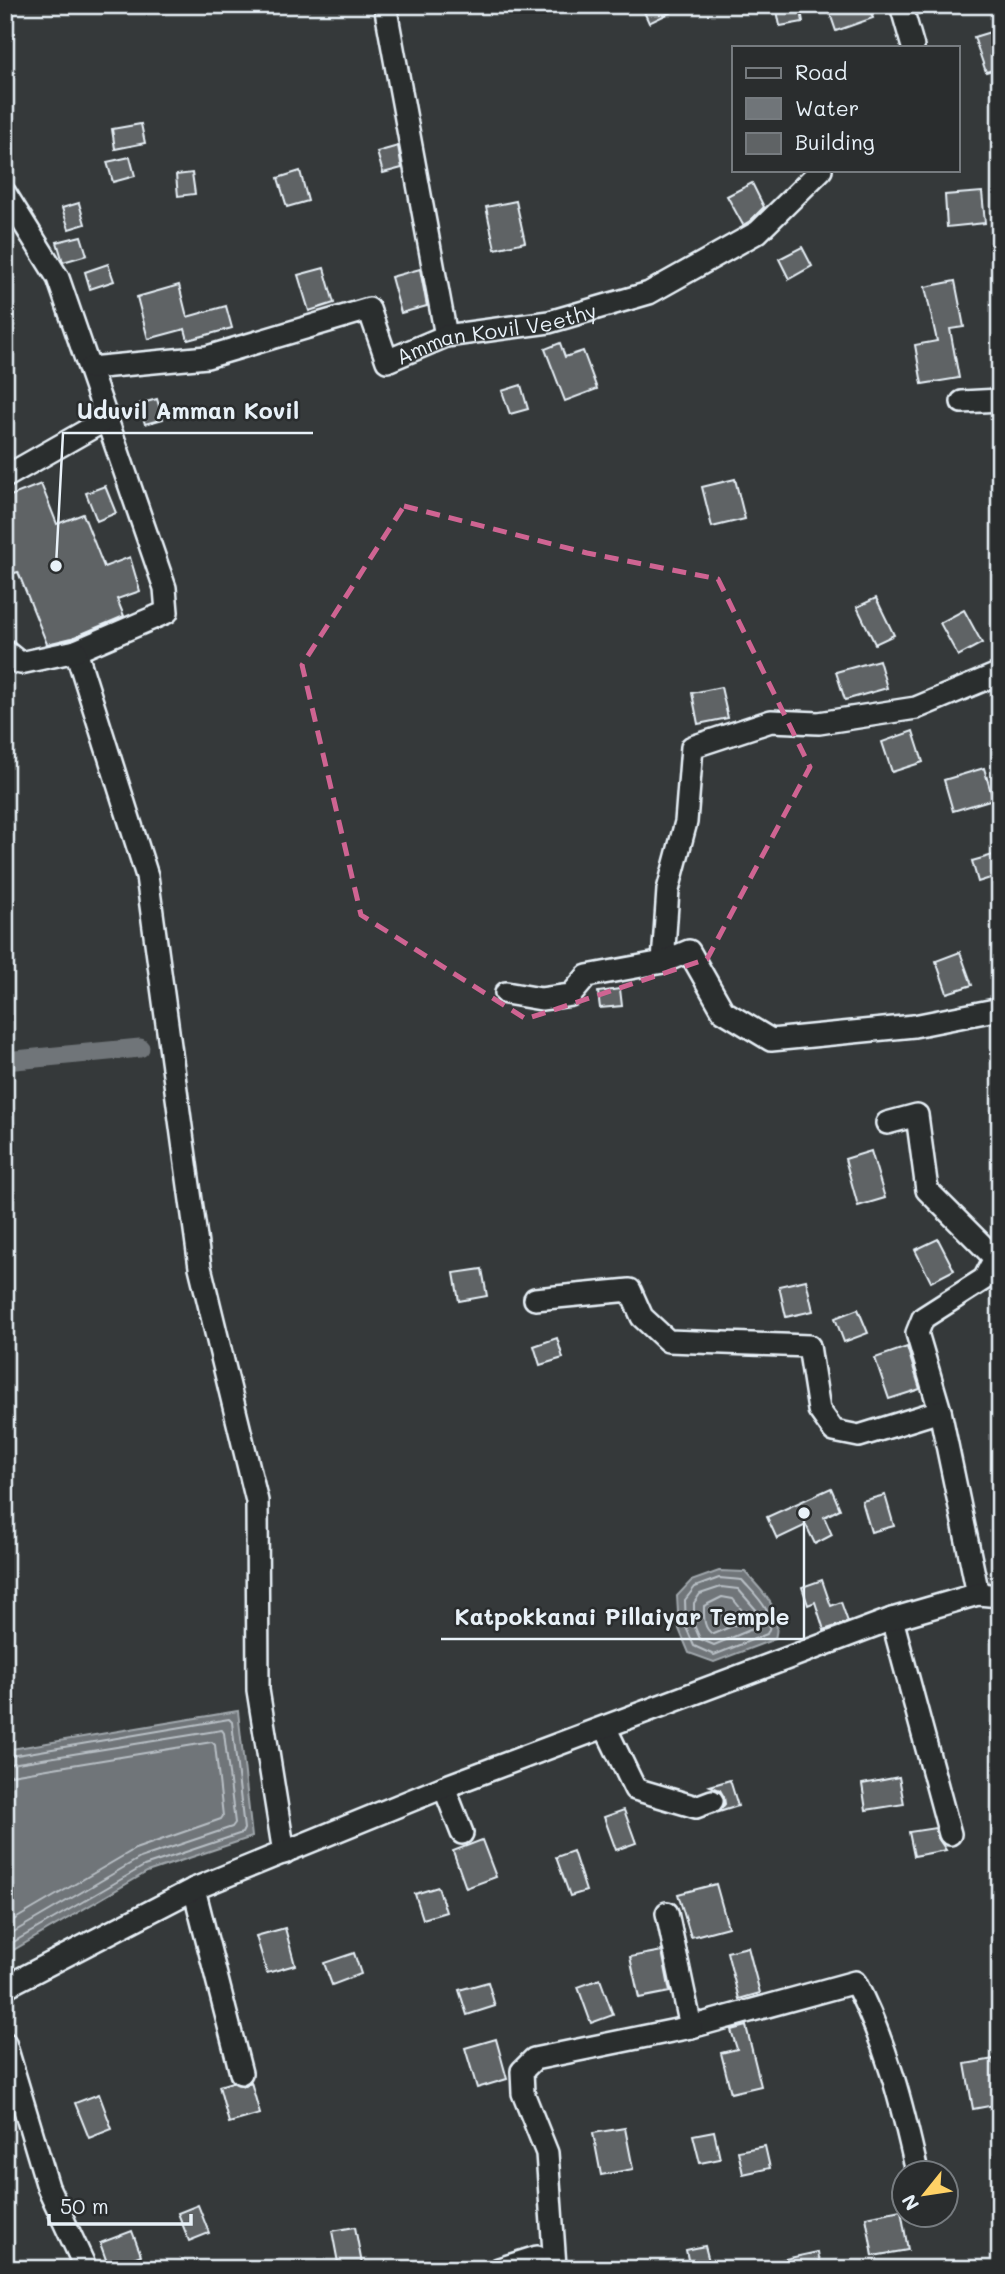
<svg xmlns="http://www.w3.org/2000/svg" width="1005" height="2274" viewBox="0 0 1005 2274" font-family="Mali,sans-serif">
	<rect width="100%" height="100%" fill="#35393a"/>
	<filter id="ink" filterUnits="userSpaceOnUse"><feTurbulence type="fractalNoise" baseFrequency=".0143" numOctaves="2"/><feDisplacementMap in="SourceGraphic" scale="14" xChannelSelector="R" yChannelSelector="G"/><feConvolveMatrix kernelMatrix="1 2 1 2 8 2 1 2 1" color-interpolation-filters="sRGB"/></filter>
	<g filter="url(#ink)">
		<g fill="#707579" stroke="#a0a7ac" stroke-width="2">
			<path d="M719,1571L745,1572C764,1594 783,1608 775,1639L714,1662L689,1653L679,1629L677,1596L691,1581Z"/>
			<polygon points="238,1711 252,1837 147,1872 5,1955 5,1750"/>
		</g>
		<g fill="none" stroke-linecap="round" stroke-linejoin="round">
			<g stroke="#b8bfc5" stroke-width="2">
				<path d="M719,1578L742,1580C755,1595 778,1614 767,1634L714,1655L694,1646L686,1627L685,1600L695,1587Z"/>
				<polygon points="721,1587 738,1589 758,1612 762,1625 714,1645 700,1639 694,1625 694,1603 700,1594"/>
				<path d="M722,1597L733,1599L749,1619L713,1634C703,1629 704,1616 704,1606Z"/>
				<polyline points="5,1757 229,1719 232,1722 244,1829 242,1833 144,1866 5,1947"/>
				<polyline points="5,1765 222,1730 224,1733 235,1823 232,1827 140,1858 5,1937"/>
				<polyline points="5,1776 212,1742 215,1745 223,1816 221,1819 135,1849 5,1925"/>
			</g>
			<polyline stroke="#707579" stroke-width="19" points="5,1061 140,1048"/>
		</g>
		<g fill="#5f6365" stroke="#e8f1f8" stroke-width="2">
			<polygon points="641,5 686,5 649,23"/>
			<polygon points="776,5 800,5 803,22 780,26"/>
			<polygon points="827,5 868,5 873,18 836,31"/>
			<polygon points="1000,29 1000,68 986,72 974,37"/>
			<polygon points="141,124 145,143 115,149 112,129"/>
			<polygon points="398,146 402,168 383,173 377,152"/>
			<polygon points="130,157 135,176 113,182 107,162"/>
			<polygon points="300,171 308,201 287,207 278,178"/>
			<polygon points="192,173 195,194 178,196 176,175"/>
			<polygon points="752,183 764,207 750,221 743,225 727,196"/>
			<polygon points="982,192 985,223 947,227 945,195"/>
			<polygon points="516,201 525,242 495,249 486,207"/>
			<polygon points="79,203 85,224 69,229 62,208"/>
			<polygon points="81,236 87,255 63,262 57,242"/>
			<polygon points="802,247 812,266 789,279 779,259"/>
			<polygon points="108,264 114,281 90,289 85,272"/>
			<polygon points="324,268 334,303 309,311 298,275"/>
			<polygon points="420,269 427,306 401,313 391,277"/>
			<polygon points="955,281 964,327 950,329 959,378 922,384 915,345 937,341 925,287"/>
			<polygon points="179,285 187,317 226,306 232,328 188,340 185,329 148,339 137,297"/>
			<polygon points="560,343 565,357 583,351 597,389 565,401 545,349"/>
			<polygon points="521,385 528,409 510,414 502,391"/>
			<polygon points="157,399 163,419 145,424 139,404"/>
			<polygon points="735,479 745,519 712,527 702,487"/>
			<polygon points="41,484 57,524 83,514 104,567 130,557 140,591 117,599 124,616 72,638 47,644 18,572 11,574 5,561 5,518 10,516 5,498"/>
			<polygon points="105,486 116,513 97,521 86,493"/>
			<polygon points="876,598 894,635 875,644 857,607"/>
			<polygon points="964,610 982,643 958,656 940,623"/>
			<polygon points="879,660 887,688 845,700 836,672"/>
			<polygon points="721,687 728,718 698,724 692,693"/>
			<polygon points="913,731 923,762 892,772 882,742"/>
			<polygon points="984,768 993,799 953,811 944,780"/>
			<polygon points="1000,853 1000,875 978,882 972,861"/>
			<polygon points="960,952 972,985 947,993 936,961"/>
			<polygon points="620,989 622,1006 600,1008 598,992"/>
			<polygon points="871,1151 885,1198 858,1206 845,1159"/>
			<polygon points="938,1239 954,1270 931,1282 915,1250"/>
			<polygon points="482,1269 487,1296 459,1301 454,1273"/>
			<polygon points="806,1280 813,1311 786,1317 779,1286"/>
			<polygon points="858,1309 868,1333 844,1342 835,1318"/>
			<polygon points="557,1338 563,1358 540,1365 534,1346"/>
			<polygon points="907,1347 920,1389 889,1399 875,1358"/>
			<polygon points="831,1488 840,1509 824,1517 832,1535 815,1544 806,1525 777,1539 767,1517"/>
			<polygon points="885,1495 894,1526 871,1532 862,1501"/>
			<polygon points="822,1580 831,1606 841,1602 848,1622 824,1630 815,1602 808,1605 802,1587"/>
			<polygon points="899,1777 904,1804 866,1810 862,1784"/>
			<polygon points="730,1780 738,1806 719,1812 725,1804 724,1797 720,1790 710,1786"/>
			<polygon points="624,1810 636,1843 616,1850 604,1817"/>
			<polygon points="935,1828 938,1838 946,1850 914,1856 909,1832"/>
			<polygon points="482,1840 496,1877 466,1888 453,1851"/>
			<polygon points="573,1851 586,1891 570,1896 556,1857"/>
			<polygon points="716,1884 728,1927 691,1937 678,1894"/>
			<polygon points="438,1887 446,1912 423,1919 415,1894"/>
			<polygon points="285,1928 295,1965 267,1973 256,1936"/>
			<polygon points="748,1947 760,1993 739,1999 727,1952"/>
			<polygon points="662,1951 670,1992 639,1998 630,1957"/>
			<polygon points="354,1953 361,1974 332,1985 324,1963"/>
			<polygon points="600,1979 613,2015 591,2023 578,1987"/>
			<polygon points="488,1982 495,2006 467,2015 459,1990"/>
			<polygon points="746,2026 761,2086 731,2093 721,2053 737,2049 731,2030"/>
			<polygon points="496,2039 507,2079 477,2088 465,2048"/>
			<polygon points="1000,2058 1000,2104 973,2109 965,2064"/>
			<polygon points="232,2082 244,2086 251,2082 260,2114 229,2123 219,2086"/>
			<polygon points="99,2094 112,2129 89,2138 75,2103"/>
			<polygon points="625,2128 633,2169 601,2175 593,2133"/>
			<polygon points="714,2131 720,2159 700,2163 693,2135"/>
			<polygon points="765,2146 770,2168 743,2174 738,2151"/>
			<polygon points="198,2205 209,2233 189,2241 178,2213"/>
			<polygon points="901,2210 908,2250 873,2256 866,2217"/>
			<polygon points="355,2227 362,2264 339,2268 332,2231"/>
			<polygon points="132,2231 141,2255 109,2268 100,2243"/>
			<polygon points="705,2246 711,2269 690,2269 686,2250"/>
			<polygon points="818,2252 821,2269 772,2269 771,2262"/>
		</g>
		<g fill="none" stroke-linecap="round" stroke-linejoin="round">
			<g stroke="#e8f1f8" stroke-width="26">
				<g id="minor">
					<polyline points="385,5 446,336"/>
					<polyline points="901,5 913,47"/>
					<polyline points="5,193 58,278 165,588 167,612 76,651 147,876 200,1267 257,1501 258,1690 284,1853"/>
					<path id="s1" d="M90,368L207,357L369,309L387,361L446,336L549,322L649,293L758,232L821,170"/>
					<polyline points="962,402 1000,400"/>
					<polyline points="5,477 107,419"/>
					<polyline points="5,651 20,663 76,651"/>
					<polyline points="663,962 668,890 686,822 692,747 771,721 819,723 916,708 1000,673"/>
					<polyline points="506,993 541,999 571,995 587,976 663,962 689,951 723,1011 771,1040 914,1026 1000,1009"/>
					<polyline points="887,1123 917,1115 927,1190 995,1258 984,1279 923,1318 917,1333 940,1411"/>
					<polyline points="535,1299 630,1290 642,1317 668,1341 809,1346 819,1410 834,1431 859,1436 940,1411 978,1594"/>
					<polyline points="892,1619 950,1834"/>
					<polyline points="605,1727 635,1789 696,1807 712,1801"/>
					<polyline points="444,1787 462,1833"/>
					<polyline points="194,1889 241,2073"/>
					<polyline points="5,1987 194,1889 444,1787 892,1619 978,1594 1000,1596"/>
					<path d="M691,2027L855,1982C887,2045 902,2104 917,2172"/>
					<polyline points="5,2043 48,2187 86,2269"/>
					<polyline points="499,2269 537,2257 555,2266"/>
					<polyline points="558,2269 555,2266 547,2153 523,2093 522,2071 534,2059 691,2027 667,1913"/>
				</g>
			</g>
			<use href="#minor" stroke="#2a2d2e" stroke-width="21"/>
		</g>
	</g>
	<path fill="none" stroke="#cf6492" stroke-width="5" stroke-dasharray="14 9" stroke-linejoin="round" d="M404,506L587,553L718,579L810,767L707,959L526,1019L361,915L302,665Z"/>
	<g text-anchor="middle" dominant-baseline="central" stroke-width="5" stroke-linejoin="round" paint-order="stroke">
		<g font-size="21" fill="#e8f1f8" stroke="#2a2d2e">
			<text stroke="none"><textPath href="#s1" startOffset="455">Amman Kovil Veethy</textPath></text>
		</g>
	</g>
	<path fill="none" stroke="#e8f1f8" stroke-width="2.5" d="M56 566L63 433H313M804 1513L804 1639H441"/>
	<g fill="#e8f1f8" stroke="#2a2d2e" stroke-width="2.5">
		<circle cx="56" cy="566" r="7"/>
		<circle cx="804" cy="1513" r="7"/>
	</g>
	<g font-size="23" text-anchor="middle" font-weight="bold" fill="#e8f1f8" stroke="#2a2d2e" stroke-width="5" stroke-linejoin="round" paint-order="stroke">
		<text x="188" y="419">Uduvil Amman Kovil</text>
		<text x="622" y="1625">Katpokkanai Pillaiyar Temple</text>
	</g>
	<rect width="1005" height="2274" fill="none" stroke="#2a2d2e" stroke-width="28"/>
	<rect x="14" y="14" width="977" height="2246" fill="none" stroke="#e8f1f8" stroke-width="2.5" filter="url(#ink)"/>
	<rect x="732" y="46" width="228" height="126" fill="#2a2d2e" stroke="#767b7f" stroke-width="2"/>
	<rect x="746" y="68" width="35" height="10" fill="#2a2d2e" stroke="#767b7f" stroke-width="2"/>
	<text x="795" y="80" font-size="21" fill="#e8f1f8">Road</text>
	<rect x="746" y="98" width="35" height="21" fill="#707579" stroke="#767b7f" stroke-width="2"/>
	<text x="795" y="116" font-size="21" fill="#e8f1f8">Water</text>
	<rect x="746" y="133" width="35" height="21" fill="#5f6365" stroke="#767b7f" stroke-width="2"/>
	<text x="795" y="150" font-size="21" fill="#e8f1f8">Building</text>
	<g transform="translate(925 2194) rotate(240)"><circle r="33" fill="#2a2d2e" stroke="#767b7f" stroke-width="2"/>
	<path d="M0-5L12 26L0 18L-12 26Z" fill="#ffd166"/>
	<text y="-10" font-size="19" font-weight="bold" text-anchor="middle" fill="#e8f1f8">N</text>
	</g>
	<path d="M49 2214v10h142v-10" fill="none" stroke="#e8f1f8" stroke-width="3.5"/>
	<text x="60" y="2214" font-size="21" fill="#e8f1f8" stroke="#2a2d2e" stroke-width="5" paint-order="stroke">50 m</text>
</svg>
